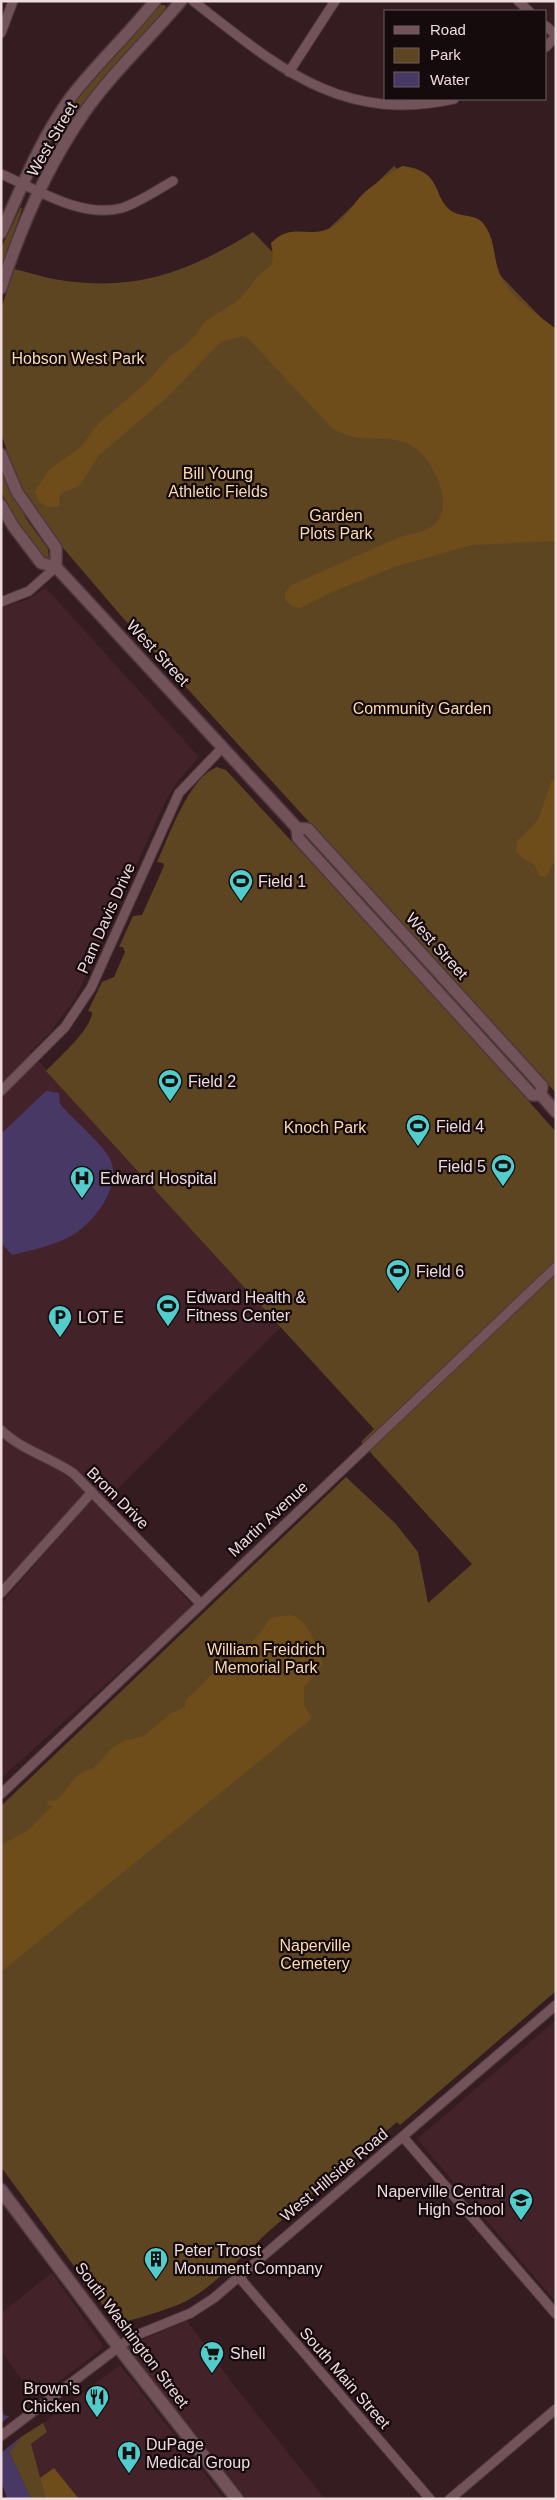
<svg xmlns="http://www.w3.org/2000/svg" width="557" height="2500" viewBox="0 0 557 2500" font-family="Arial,sans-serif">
	<rect width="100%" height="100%" fill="#351c21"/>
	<g fill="#432229">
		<polygon points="46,588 199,757 177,782 166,800 75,999 50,1032 30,1052 281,1327 103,1503 92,1492 1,1594 1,608 28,599"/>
		<polygon points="93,1497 193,1606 1,1778 1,1604"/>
		<polygon points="556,2020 556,2302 417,2139"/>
		<polygon points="52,2273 104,2347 36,2399 1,2351 1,2313"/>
		<polygon points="187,2321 236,2388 325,2499 247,2499 127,2346"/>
		<polygon points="120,2365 145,2397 224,2499 79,2499 54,2468 40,2478 31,2444 47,2432 43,2423"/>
	</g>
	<g fill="#5e4521">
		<polygon points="159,5 165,5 166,10 43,169 75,101"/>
		<path d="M394,166L556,333V1093L123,618L52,535L30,503L14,472L1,433V309L14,269C31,273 49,279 66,281C139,291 192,270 253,232L288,268Z"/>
		<polygon points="21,207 22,209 1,269 1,248"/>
		<path d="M1,469L27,520L48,549L49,561C33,550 9,512 2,493C0,486 1,477 1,469Z"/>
		<path d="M217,767L226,770L450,1013L556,1132V1991L400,2125L397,2122C355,2158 311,2194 269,2231C244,2254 218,2283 188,2300C176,2307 129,2322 116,2323L1,2167V1806L346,1477L395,1523L418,1552L428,1603L472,1564L361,1442L374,1429L46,1071C58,1058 92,1029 92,1012L88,1011L102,982L114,977L125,952L123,947H119L133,916L142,915L164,866L163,863L157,862C169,836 189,777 217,767Z"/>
		<polygon points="317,846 378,914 377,915 314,847"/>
		<polygon points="397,937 399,937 483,1030 481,1031 396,938"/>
		<polygon points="43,2423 47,2432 31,2444 46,2499 31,2499 9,2452 21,2437"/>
	</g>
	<g fill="#6e4d1b">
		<path d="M402,166C445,171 431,198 453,212C462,217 474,214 482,222C495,236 493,256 499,272C508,297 536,313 556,329V541L472,545L397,566L332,592L300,608L292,606L285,600V593L290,586C326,570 362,553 398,538C410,533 427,533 436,523C455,503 432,459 414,447C388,430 359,448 331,427L248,338L241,336L221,342L165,399L99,455L80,485L62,493L59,497V506C45,509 38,504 35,491L50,469L82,446L97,425L147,382L169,357L185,346L197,334L204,322L236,302L247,291L257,277L272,264L273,256L271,243C293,221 309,240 332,227C347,219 352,204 364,193C372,186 393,171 402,166Z"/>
		<polygon points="556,778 556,860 545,877 540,876 534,864 524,859 516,851 517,841 538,820 552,780"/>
		<path d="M291,1615C309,1620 317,1648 323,1664L304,1687V1706L312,1718L1,1972V1845L27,1831L53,1806L48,1805L47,1801L57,1800C70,1788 73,1772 93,1769L113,1747L124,1741L144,1736L170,1714L185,1707L186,1700L211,1675L231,1663L261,1632L270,1618Z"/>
		<polygon points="54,2468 79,2499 46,2499 40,2478"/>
	</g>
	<g fill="#473866">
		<path d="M46,1091L59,1093L60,1104C72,1118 101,1143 109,1157C125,1184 93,1224 71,1236C53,1246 32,1250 12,1255L1,1243V1134Z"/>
		<polygon points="1,2406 4,2415 12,2417 21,2437 9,2452 31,2499 7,2499 1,2480"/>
	</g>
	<polygon fill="#351c21" points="11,2415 22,2428 23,2435 1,2453 1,2423"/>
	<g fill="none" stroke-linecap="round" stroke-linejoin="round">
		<g stroke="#4e383e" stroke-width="11">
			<g id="minor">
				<path d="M193,1C277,66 340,124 454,99"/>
				<polyline points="518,1 529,11"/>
				<polyline points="546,26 556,35"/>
				<polyline points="1,33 13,1"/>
				<polyline points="546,47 556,36"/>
				<polyline points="289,72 335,1"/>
				<path d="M1,174C36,189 82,219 122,208C140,202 157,190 173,181"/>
				<polyline points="1,602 29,591 56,567"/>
				<polyline points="1,1091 65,1027 91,988 179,793 223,747"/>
				<path d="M1,1430C21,1450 50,1457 73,1473L201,1604"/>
				<polyline points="1,1593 92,1492"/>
				<polyline points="1,1794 556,1267"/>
				<polyline points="403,2137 556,2314"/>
				<polyline points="238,2276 430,2499"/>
				<polyline points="1,2436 132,2337 191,2313 214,2298 556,2005"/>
				<polyline points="450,2499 556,2409"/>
			</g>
		</g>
		<g stroke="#4e383e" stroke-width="14">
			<g id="tertiary">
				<path d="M1,233C22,186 41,138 71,97C97,63 129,34 155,1"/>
				<path d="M1,288C20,229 48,165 84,113C112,73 149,39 181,1"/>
				<polyline points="1,454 17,492 56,548 56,567"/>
				<polyline points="1,505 13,526 41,563 56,567 297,828 308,829 542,1086 541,1095"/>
				<polyline points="297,828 298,838 532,1095 541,1095 556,1112"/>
			</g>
		</g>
		<g stroke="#4e383e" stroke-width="15">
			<polyline id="secondary" points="1,2190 130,2362 237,2499"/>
		</g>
		<use href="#minor" stroke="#715359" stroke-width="9"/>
		<use href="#tertiary" stroke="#715359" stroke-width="11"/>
		<use href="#secondary" stroke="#715359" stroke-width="12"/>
	</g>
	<defs>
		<g id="stadium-pin" transform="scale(1.25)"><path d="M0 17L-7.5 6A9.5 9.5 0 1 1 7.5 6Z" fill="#52cdcc" stroke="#150a0c"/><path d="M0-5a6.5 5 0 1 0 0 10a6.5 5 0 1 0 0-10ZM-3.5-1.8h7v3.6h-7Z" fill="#111"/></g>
		<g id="hospital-pin" transform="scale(1.25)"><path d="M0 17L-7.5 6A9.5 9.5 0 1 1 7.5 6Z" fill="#52cdcc" stroke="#150a0c"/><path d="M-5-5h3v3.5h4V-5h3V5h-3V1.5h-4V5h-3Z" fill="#111"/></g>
		<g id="parking-pin" transform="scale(1.25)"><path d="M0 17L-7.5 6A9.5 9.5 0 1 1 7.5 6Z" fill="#52cdcc" stroke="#150a0c"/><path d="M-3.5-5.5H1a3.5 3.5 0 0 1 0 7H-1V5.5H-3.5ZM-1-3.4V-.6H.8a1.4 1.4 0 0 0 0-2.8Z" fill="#111"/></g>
		<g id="school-pin" transform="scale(1.25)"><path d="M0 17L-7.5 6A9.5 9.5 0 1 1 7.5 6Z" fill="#52cdcc" stroke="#150a0c"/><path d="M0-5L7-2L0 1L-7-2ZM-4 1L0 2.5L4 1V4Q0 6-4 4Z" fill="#111"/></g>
		<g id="building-pin" transform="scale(1.25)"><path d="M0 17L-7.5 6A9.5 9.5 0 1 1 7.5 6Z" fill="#52cdcc" stroke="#150a0c"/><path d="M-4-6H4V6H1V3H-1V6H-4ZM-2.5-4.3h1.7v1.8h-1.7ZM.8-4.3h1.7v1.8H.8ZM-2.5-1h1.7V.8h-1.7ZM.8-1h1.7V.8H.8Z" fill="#111"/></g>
		<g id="supermarket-pin" transform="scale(1.25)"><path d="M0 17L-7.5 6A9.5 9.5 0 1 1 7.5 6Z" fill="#52cdcc" stroke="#150a0c"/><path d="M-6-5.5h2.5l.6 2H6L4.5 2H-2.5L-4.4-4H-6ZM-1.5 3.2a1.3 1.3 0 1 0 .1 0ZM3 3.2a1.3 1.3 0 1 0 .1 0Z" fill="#111"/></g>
		<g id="restaurant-pin" transform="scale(1.25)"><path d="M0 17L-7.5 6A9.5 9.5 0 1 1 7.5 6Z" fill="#52cdcc" stroke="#150a0c"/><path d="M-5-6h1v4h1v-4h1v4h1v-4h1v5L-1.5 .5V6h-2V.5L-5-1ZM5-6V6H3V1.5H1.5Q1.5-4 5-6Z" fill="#111"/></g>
	</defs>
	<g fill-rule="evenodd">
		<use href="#stadium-pin" x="241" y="881"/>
		<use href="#stadium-pin" x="170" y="1081"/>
		<use href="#stadium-pin" x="418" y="1126"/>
		<use href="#stadium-pin" x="503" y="1166"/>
		<use href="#hospital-pin" x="82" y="1178"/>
		<use href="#stadium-pin" x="398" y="1271"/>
		<use href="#stadium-pin" x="168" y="1306"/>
		<use href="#parking-pin" x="60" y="1317"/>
		<use href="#school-pin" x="521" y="2200"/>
		<use href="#building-pin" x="156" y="2259"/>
		<use href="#supermarket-pin" x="212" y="2353"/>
		<use href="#restaurant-pin" x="97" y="2397"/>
		<use href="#hospital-pin" x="129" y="2453"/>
	</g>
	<g text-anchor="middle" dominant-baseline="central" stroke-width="4.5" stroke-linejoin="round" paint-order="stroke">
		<g font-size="16" fill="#eedbde" stroke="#150a0c">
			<text transform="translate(52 139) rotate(-60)">West Street</text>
			<text transform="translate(158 653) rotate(47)">West Street</text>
			<text transform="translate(106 918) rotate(-66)">Pam Davis Drive</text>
			<text transform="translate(437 946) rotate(48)">West Street</text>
			<text transform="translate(118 1498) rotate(45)">Brom Drive</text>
			<text transform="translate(268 1519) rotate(-43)">Martin Avenue</text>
			<text transform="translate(334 2175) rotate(-40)">West Hillside Road</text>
			<text transform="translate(132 2335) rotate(53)">South Washington Street</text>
			<text transform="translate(345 2378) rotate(49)">South Main Street</text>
		</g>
		<g font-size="16" fill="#fadab0" stroke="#150a0c">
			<text x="78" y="358">Hobson West Park</text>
			<text x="218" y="473">Bill Young<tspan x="218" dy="18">Athletic Fields</tspan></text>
			<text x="336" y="515">Garden<tspan x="336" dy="18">Plots Park</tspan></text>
			<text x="422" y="708">Community Garden</text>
			<text x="325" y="1127">Knoch Park</text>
			<text x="266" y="1649">William Freidrich<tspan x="266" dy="18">Memorial Park</tspan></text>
			<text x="315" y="1945">Naperville<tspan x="315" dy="18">Cemetery</tspan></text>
		</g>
		<g font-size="16" fill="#eedbde" stroke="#150a0c" text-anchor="start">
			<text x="258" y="881">Field 1</text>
			<text x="188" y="1081">Field 2</text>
			<text x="436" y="1126">Field 4</text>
			<text x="486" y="1166" text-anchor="end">Field 5</text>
			<text x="100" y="1178">Edward Hospital</text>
			<text x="416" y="1271">Field 6</text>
			<text x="186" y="1297">Edward Health &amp;<tspan x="186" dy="18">Fitness Center</tspan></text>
			<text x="78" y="1317">LOT E</text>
			<text x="504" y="2191" text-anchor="end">Naperville Central<tspan x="504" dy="18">High School</tspan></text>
			<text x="174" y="2250">Peter Troost<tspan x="174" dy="18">Monument Company</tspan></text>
			<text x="230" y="2353">Shell</text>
			<text x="80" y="2388" text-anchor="end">Brown's<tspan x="80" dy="18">Chicken</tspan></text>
			<text x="146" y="2444">DuPage<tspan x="146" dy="18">Medical Group</tspan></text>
		</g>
	</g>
	<rect width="557" height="2500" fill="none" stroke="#eedbde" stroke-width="5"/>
	<rect x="384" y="10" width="162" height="90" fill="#150a0c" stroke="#6c5e60"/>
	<rect x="394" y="26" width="25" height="8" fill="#715359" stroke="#6c5e60"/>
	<text x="430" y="35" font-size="15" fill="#eedbde">Road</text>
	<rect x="394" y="48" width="25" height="15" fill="#5e4521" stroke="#6c5e60"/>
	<text x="430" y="60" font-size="15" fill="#eedbde">Park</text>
	<rect x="394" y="72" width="25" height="15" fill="#473866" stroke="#6c5e60"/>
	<text x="430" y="85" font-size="15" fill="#eedbde">Water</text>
</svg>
